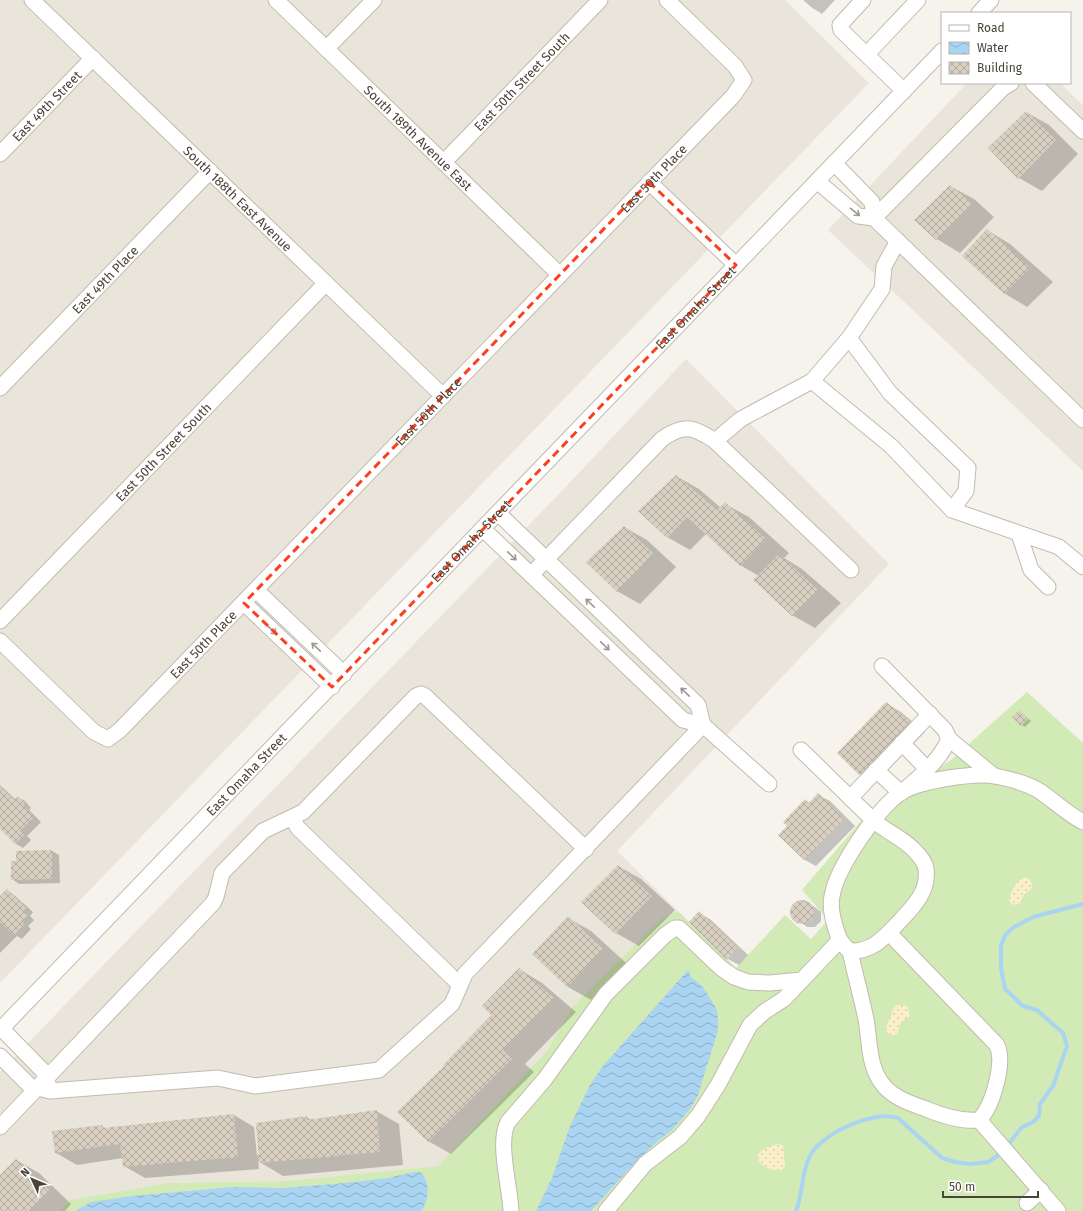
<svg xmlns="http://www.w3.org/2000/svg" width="1083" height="1211" viewBox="0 0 1083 1211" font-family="'Fira Sans',sans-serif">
	<defs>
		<pattern id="sand-dots" width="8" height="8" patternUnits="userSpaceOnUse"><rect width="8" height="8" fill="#f9efc9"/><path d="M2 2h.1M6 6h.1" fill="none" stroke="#d7cead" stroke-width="1.8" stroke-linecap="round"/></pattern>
		<pattern id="water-waves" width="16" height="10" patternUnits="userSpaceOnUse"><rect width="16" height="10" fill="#a9d4f2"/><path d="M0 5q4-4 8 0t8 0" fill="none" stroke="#8caec5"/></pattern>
		<pattern id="building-cross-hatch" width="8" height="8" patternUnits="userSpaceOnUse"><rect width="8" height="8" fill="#d8cfc1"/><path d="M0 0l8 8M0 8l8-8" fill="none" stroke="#b1aa9e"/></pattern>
	</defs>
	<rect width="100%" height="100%" fill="#f6f3ec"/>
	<g fill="#eae5da">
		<polygon points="0,0 785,0 869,83 0,983"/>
		<polygon points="967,83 1060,83 1083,105 1083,471 828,230"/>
		<polygon points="686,359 889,564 617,851 678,911 661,919 573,1006 546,1052 438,1166 286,1181 167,1183 70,1200 60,1211 0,1211 0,1072 560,493"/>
	</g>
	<polygon fill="#d2eab5" points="1027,692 1083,743 1083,1211 60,1211 70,1200 167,1183 286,1181 438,1166 546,1052 573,1006 661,919 678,911 736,968 785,915 811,939 828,920 802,890 860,822 952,759"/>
	<g fill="url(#sand-dots)">
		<path d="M1024,877C1029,878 1033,882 1032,888L1024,895L1020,903L1013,905L1009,901C1009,894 1017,880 1024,877Z"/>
		<path d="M897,1005H904L908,1007L910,1016L901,1022L897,1034L890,1036L886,1031C885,1023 892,1020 892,1010Z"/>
		<path d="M777,1144L783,1145L785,1165L783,1169C773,1175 750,1161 760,1152C764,1148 772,1146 777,1144Z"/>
	</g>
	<g fill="url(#water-waves)">
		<polygon points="688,970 691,977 703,987 710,998 717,1010 718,1020 718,1030 698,1095 690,1109 673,1129 652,1146 629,1169 591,1211 536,1211 552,1178 570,1126 590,1085 602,1067"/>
		<path d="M414,1172H420C431,1180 429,1202 421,1211H75L91,1202L133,1196L233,1187L282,1188L335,1184L388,1178Z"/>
	</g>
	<g fill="#0003">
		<polygon points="803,0 835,0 822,14 811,7"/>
		<polygon points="1026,112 1049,125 1078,154 1042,191 1019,178"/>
		<polygon points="950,186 974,199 994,217 960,253 937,239"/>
		<polygon points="987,230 1010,244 1053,282 1027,307 1004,293"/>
		<polygon points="676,476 699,489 721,508 725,504 749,517 789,553 784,558 802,569 841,603 815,628 792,615 759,576 740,565 706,534 690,550 667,537"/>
		<polygon points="624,527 647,540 676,567 640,604 617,591"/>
		<polygon points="886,703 901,712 925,732 875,783 860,774 838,753"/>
		<polygon points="1019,711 1031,721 1025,727 1022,725"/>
		<polygon points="0,785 15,799 17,797 25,801 31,808 29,810 41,822 27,836 31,840 23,848 16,844 0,826"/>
		<polygon points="818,795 830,801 855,826 816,866 805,860 780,835 789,826 805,800 810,803"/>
		<polygon points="52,851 59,855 60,883 19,884 12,879 17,862"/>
		<polygon points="618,866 641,879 675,910 639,946 616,933"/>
		<polygon points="7,890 14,895 33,912 30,916 34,920 28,926 31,929 22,939 17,936 0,953 0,898"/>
		<polygon points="798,901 807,901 821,912 821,921 815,927 807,927 792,915 792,908"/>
		<polygon points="699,913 710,919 748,955 739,965 728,959"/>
		<polygon points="568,918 591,931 626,963 591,1000 568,987 533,954"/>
		<polygon points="519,969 542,983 576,1012 525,1064 534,1072 451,1154 428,1141 445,1066 493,1015"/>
		<polygon points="376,1111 399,1124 403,1165 283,1176 258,1161 259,1169 145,1178 124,1166 123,1158 77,1165 56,1153 54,1132 102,1126 106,1129 234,1115 254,1127 257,1156 307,1117 311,1120"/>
		<polygon points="16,1160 39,1173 71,1204 65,1211 0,1211 0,1176"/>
	</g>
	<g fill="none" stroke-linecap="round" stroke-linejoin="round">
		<g stroke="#a9d4f2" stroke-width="4">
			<polyline points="1008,1145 1021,1128 1033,1122 1039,1116 1040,1104 1053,1086 1067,1046 1063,1033 1037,1010 1023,1006 1005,989 1001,968 1001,945 1006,934 1014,927 1033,917 1083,904"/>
			<path d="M796,1211C803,1194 801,1175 809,1158C818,1135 874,1109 898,1118L942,1158L955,1162L970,1164L988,1162L1000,1154"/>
		</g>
	</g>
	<g fill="url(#building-cross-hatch)">
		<polygon points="1026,111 1056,140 1018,179 988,148"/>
		<polygon points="950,185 972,203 936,240 914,220"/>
		<polygon points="987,229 1030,268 1004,294 962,256"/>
		<polygon points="676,475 717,510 725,502 766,539 740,566 687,517 667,538 638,511"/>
		<polygon points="624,526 653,553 617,592 586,562"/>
		<polygon points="779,554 818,590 792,616 753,580"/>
		<polygon points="886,702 910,722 859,775 837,753"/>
		<polygon points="1019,710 1028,719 1021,726 1012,717"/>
		<polygon points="0,786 14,800 17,796 25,803 23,805 34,817 20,831 24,835 15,844 0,829"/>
		<polygon points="818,793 844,819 804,860 778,835 787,826 783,822 805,799 809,803"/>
		<polygon points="52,850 52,879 11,880 11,861 16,861 16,851"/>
		<polygon points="618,865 652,896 615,934 581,902"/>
		<polygon points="7,889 26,908 23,911 28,915 21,921 24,924 14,935 0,922 0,896"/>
		<circle cx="802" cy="912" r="12"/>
		<polygon points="699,911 737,948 727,960 689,922"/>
		<polygon points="568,916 603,949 567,987 532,954"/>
		<polygon points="519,968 554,998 503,1050 512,1059 428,1142 397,1112 444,1066 443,1065 491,1015 482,1006"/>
		<polygon points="377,1110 380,1152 259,1163 256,1123 307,1116 307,1120"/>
		<polygon points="234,1114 238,1157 123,1167 120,1144 55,1153 52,1131 102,1125 103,1128"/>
		<polygon points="16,1159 49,1190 29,1211 0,1211 0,1175"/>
	</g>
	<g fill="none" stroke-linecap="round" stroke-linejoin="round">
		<g stroke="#c2bbae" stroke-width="17">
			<g id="minor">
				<path id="s1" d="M32,0L443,396"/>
				<path id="s2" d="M276,0L560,275"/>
				<polyline points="863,0 840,25 841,30 904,91"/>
				<polyline points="979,13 991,0"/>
				<polyline points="326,49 374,0"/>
				<polyline points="867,54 918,0"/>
				<polyline points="1033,83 1083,131"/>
				<path id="s3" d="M0,154L93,58"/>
				<path id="s4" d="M444,162L600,0"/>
				<polyline points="834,163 872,202 874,218"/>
				<polyline points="817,181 858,216 874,218 1083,420"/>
				<polyline points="649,182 736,265"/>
				<polyline points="874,218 1004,87 1011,83"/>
				<polyline points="849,338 890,393 968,468 966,491 952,510"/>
				<polyline points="812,381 891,446 952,510 1059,547 1083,567"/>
				<path id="s5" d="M0,388L210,171"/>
				<polyline points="715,441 741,419 812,381 849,338 882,289 884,266 898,241"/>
				<polyline points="483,529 683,720 703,725 769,784"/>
				<polyline points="1019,534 1031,570 1048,587"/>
				<path d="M531,575L662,439C684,423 694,427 715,441L851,570"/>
				<polyline points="256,590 344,674"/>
				<polyline points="244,603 332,687"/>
				<path id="s6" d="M0,621L326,283"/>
				<path id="s7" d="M0,641L94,732L108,739L120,730L733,96L744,80L735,66L667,0"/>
				<polyline points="949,739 994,776"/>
				<polyline points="902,743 927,769"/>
				<path d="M801,750C825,773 849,797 873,820C885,831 901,837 913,849C918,854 925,861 926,869C929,891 914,906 900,921C885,936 874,952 850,951C841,944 838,937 835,926C832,916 830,906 832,896C837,867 876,811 900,793C917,781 974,772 995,776C1010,779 1028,783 1041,792C1055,802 1068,814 1083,822"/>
				<path d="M876,770L901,793C919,777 939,762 949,739L945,730L882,666"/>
				<polyline points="851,797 930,714"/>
				<polyline points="292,818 298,828 460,985"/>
				<path d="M850,951C855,974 861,996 866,1019C870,1041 868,1068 884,1086C894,1098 912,1104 926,1109C943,1116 961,1122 979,1120C993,1106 1005,1062 997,1045L889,933"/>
				<polyline points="1,1028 43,1071 49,1086"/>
				<path id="s8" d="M0,1030L942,51"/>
				<polyline points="0,1056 30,1086 50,1091 218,1078 255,1086 379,1070 452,1004 465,974 703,725 698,705 498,513"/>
				<polyline points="979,1120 1058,1211"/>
				<polyline points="0,1127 213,903 216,897 222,873 263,831 303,812 416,696 421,694 425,696 586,849"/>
				<polyline points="1027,1203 1041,1190"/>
				<path d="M511,1211C510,1186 497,1142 508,1122L545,1079L606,994L665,935L675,928H679L721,968L734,977L748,982L770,983L802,980L839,941"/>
				<polyline points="606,1211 645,1164 680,1137 698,1116 718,1085 750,1025 764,1012 784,999 802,980"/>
			</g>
		</g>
		<use href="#minor" stroke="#fff" stroke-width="15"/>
	</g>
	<defs><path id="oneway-shaft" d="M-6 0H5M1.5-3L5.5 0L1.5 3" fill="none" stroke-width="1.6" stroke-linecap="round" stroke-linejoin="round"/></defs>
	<g stroke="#9c9892">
		<use href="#oneway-shaft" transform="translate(855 212) rotate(39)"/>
		<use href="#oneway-shaft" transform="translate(512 556) rotate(44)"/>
		<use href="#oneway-shaft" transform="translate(590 603) rotate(-136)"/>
		<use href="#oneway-shaft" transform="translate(272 630) rotate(44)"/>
		<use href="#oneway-shaft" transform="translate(605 646) rotate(44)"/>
		<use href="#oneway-shaft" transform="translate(316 647) rotate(-136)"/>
		<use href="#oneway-shaft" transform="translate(685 692) rotate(-136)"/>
	</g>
	<path fill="none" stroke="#fc3f1d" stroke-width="3" stroke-dasharray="8 5" stroke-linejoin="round" d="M649,182L736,265L332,687L244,603Z"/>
	<g text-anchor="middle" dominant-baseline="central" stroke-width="3.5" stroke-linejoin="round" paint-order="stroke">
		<g font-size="13" fill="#4b4439" stroke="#fff">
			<text stroke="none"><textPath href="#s4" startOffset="112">East 50th Street South</textPath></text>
			<text stroke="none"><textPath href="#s3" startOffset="67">East 49th Street</textPath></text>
			<text stroke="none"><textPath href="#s2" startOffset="198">South 189th Avenue East</textPath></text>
			<text stroke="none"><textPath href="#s7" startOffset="929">East 50th Place</textPath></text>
			<text stroke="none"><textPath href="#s1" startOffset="286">South 188th East Avenue</textPath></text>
			<text stroke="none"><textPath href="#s5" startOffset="151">East 49th Place</textPath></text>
			<text stroke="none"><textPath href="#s8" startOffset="1003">East Omaha Street</textPath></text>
			<text stroke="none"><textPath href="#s7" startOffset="605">East 50th Place</textPath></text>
			<text stroke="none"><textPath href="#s6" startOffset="235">East 50th Street South</textPath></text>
			<text stroke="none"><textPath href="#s8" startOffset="679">East Omaha Street</textPath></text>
			<text stroke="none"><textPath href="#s7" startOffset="281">East 50th Place</textPath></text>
			<text stroke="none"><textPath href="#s8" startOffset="355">East Omaha Street</textPath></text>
		</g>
	</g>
	<rect x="941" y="12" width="130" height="72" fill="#ffffff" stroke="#b7b4b0"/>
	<rect x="949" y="25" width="20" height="6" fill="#ffffff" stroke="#b7b4b0"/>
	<text x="977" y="32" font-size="12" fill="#4b4439">Road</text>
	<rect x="949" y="42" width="20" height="12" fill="url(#water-waves)" stroke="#b7b4b0"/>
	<text x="977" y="52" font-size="12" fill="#4b4439">Water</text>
	<rect x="949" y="62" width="20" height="12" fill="url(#building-cross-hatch)" stroke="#b7b4b0"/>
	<text x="977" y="72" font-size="12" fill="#4b4439">Building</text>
	<g transform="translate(32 1179) rotate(314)" stroke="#ffffff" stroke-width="3" paint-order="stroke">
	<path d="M0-3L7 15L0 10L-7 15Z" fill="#4b4439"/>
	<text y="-6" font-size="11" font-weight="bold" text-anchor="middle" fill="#4b4439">N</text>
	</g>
	<path d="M943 1191v6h95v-6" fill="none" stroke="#4b4439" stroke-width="2"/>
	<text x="949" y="1191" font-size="12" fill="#4b4439" stroke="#ffffff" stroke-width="3" paint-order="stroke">50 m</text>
</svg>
